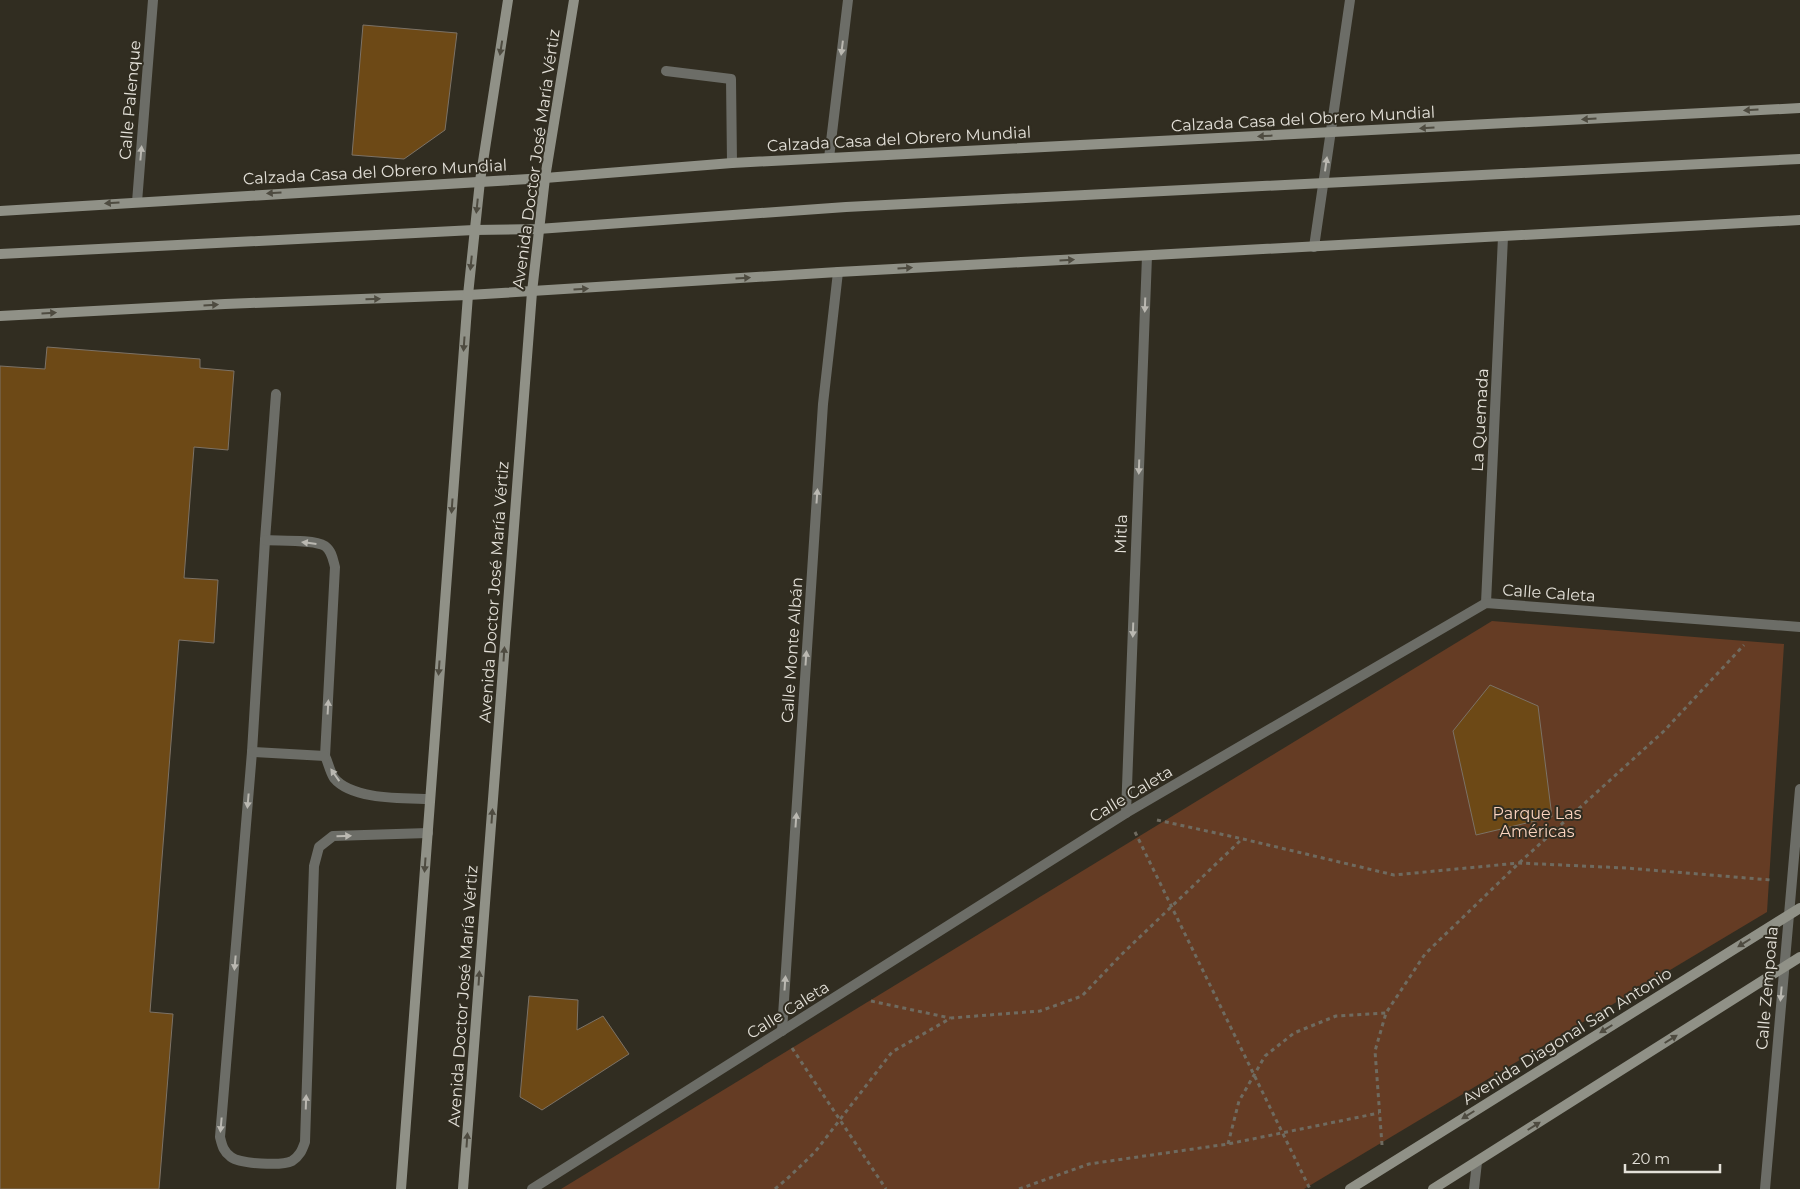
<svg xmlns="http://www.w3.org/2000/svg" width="1800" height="1189" viewBox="0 0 1800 1189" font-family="Montserrat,sans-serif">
	<rect width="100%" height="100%" fill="#312d21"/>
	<polygon fill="#653c24" points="1492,621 1784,644 1767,912 1304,1189 561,1189"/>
	<g fill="#6d4916" stroke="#7c7266">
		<polygon points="363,25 457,33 445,130 404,159 352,155"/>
		<polygon points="47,347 200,359 200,368 234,371 228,450 194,447 184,578 218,580 214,643 179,640 150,1012 173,1014 159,1189 0,1189 0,366 45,369"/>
		<polygon points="1490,685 1538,706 1552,817 1476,835 1453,731"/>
		<polygon points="529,996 578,1000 577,1030 603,1016 629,1054 542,1110 520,1097"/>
	</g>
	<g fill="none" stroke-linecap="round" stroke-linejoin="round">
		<g stroke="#6f6b60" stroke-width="3" stroke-dasharray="4 4" stroke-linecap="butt">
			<polyline points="1157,820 1243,839 1394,875 1519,863 1626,868 1771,880"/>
			<polyline points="1135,832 1310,1189"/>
			<polyline points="871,1001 950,1018"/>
			<polyline points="792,1048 886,1189"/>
			<polyline points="1228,1144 1239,1101 1265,1056 1294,1033 1336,1016 1386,1013"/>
			<polyline points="1382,1145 1375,1051 1386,1013 1425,954 1519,863 1664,731 1744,645"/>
			<polyline points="775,1189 789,1177 815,1152 892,1052 951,1018 1040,1011 1082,996 1121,955 1242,839"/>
			<polyline points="1019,1189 1089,1164 1228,1144 1379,1113"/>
		</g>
		<g stroke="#6c6d67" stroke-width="10">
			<polyline points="666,71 731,79 732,163"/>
			<path d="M276,394L265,540L252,752L220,1137C222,1145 223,1151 231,1157C240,1164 282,1166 292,1161C300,1156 302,1150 305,1142L314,866L319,847L333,836L428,833"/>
			<path d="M265,540C279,541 313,539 325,546C332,551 333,560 335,567L325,756C328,762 330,772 334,778C352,800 403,798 429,799"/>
			<polyline points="252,752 325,756"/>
		</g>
		<g stroke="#6c6d67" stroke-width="10">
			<polyline points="829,158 848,0"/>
			<polyline points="137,202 153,0"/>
			<polyline points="1314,247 1350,0"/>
			<polyline points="1486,603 1503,237"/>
			<polyline points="1126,813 1147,256"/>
			<polyline points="782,1031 823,404 838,272"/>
			<polyline points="532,1189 1126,813 1486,603 1800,627"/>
			<polyline points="1474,1189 1477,1162"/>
			<polyline points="1765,1189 1800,789"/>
		</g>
		<g stroke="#909187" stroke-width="10">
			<polyline points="0,211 545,178 732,163 1800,108"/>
			<polyline points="0,254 474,230 538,229 846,207 1800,159"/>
			<polyline points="0,316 225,304 468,295 838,272 1800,220"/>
			<polyline points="401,1189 468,295 480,181 508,0"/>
			<polyline points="463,1189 532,292 545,178 574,0"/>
			<polyline points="1350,1189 1800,908"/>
			<polyline points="1433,1189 1800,957"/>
		</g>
	</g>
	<defs><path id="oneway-solid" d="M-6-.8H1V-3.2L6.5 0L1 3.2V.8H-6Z" transform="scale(1.25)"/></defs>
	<g fill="#4e4b40">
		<use href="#oneway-solid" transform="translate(501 48) rotate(99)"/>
		<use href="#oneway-solid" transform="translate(1751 110) rotate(177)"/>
		<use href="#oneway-solid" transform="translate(1589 119) rotate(177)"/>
		<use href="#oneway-solid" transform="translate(1427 128) rotate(177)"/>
		<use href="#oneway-solid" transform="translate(1265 136) rotate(177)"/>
		<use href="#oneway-solid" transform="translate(274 193) rotate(177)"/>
		<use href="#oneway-solid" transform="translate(112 203) rotate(176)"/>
		<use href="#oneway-solid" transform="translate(477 206) rotate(96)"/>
		<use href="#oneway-solid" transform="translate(1067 260) rotate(-3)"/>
		<use href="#oneway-solid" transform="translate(471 263) rotate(96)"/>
		<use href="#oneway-solid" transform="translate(905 268) rotate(-3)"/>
		<use href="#oneway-solid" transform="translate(743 278) rotate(-4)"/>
		<use href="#oneway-solid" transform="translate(581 289) rotate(-4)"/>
		<use href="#oneway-solid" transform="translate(373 299) rotate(-2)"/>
		<use href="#oneway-solid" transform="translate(211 305) rotate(-3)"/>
		<use href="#oneway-solid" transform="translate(49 313) rotate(-3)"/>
		<use href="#oneway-solid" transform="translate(464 344) rotate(94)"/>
		<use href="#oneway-solid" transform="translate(452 506) rotate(94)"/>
		<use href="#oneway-solid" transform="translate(504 654) rotate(-86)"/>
		<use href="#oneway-solid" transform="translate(439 668) rotate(94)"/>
		<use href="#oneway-solid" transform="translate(492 816) rotate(-86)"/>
		<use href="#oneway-solid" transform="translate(425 865) rotate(94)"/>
		<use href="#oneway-solid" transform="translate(1744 943) rotate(148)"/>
		<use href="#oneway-solid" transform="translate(479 978) rotate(-86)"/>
		<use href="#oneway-solid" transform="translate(1606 1029) rotate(148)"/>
		<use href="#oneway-solid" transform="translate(1671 1039) rotate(-32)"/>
		<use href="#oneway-solid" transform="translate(1468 1115) rotate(148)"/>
		<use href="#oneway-solid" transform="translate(1534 1126) rotate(-32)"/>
		<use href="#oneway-solid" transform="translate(467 1140) rotate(-86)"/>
	</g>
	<g fill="#bab8b1">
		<use href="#oneway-solid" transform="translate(842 48) rotate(97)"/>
		<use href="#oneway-solid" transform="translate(141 153) rotate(-85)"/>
		<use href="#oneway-solid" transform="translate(1326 164) rotate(-82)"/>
		<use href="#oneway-solid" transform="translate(1145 305) rotate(92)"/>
		<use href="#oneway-solid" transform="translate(1139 467) rotate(92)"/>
		<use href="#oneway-solid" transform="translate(817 496) rotate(-86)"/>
		<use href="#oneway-solid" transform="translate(309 543) rotate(-173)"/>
		<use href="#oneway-solid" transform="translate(1133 630) rotate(92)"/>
		<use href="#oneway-solid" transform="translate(806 658) rotate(-86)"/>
		<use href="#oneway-solid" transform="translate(328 707) rotate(-87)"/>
		<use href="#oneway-solid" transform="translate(335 775) rotate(-125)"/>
		<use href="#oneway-solid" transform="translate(248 801) rotate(95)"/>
		<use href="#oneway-solid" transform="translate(796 820) rotate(-86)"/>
		<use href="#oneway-solid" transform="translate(344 836) rotate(-2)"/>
		<use href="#oneway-solid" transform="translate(235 963) rotate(95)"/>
		<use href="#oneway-solid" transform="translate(785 983) rotate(-86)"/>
		<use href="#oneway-solid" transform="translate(1781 994) rotate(95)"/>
		<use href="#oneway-solid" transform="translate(306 1102) rotate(-88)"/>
		<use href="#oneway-solid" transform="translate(221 1125) rotate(95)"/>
	</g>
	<g text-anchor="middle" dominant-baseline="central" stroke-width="4" stroke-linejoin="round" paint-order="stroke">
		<g font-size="16" fill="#e4e1d9" stroke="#312d21">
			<text transform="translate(130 100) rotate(-85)">Calle Palenque</text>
			<text transform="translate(1303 119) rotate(-3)">Calzada Casa del Obrero Mundial</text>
			<text transform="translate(899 139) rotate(-3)">Calzada Casa del Obrero Mundial</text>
			<text transform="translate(536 159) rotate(-82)">Avenida Doctor José María Vértiz</text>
			<text transform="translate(375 172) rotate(-3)">Calzada Casa del Obrero Mundial</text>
			<text transform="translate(1480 420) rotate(-87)">La Quemada</text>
			<text transform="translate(1121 534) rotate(-88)">Mitla</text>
			<text transform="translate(494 592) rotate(-86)">Avenida Doctor José María Vértiz</text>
			<text transform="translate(1549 593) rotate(4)">Calle Caleta</text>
			<text transform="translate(792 650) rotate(-86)">Calle Monte Albán</text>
			<text transform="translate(1131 794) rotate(-31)">Calle Caleta</text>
			<text transform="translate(1767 988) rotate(-85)">Calle Zempoala</text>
			<text transform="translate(463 996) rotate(-86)">Avenida Doctor José María Vértiz</text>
			<text transform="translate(788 1010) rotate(-32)">Calle Caleta</text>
			<text transform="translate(1567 1036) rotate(-32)">Avenida Diagonal San Antonio</text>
		</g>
		<g font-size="16" fill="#fad3be" stroke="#312d21">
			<text x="1537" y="813">Parque Las<tspan x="1537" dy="18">Américas</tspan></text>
		</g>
	</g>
	<path d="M1625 1164v8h95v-8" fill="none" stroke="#e4e1d9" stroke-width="2.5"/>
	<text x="1632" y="1164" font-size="15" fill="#e4e1d9" stroke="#312d21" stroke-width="4" paint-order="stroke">20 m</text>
</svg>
